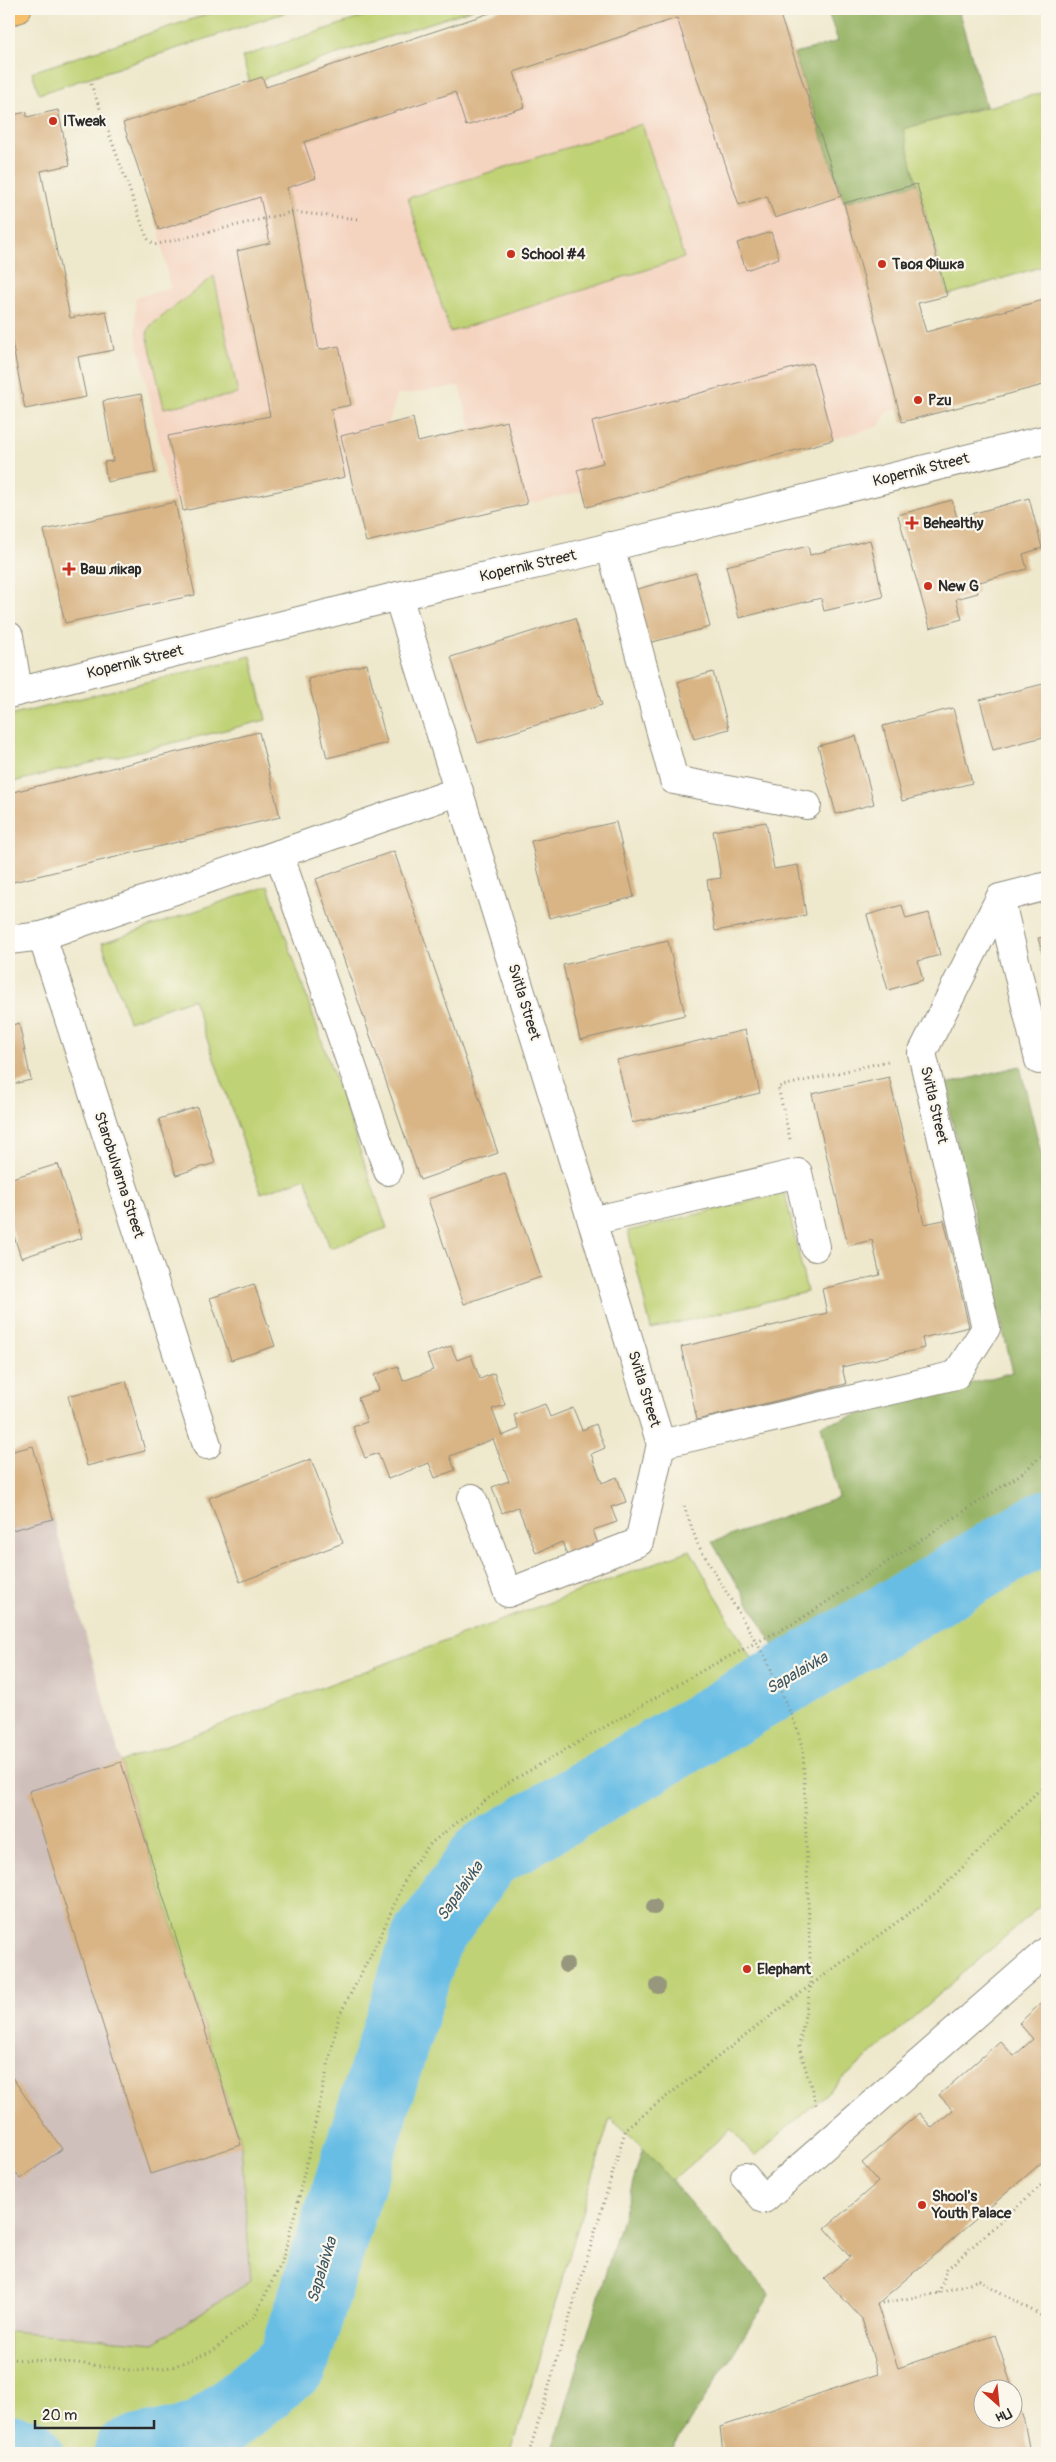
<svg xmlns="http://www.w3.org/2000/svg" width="1056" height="2462" viewBox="0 0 1056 2462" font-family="Pangolin,sans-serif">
	<rect width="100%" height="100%" fill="#fbf7ec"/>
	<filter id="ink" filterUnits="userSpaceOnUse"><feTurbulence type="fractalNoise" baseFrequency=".02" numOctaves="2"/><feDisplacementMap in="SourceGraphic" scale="10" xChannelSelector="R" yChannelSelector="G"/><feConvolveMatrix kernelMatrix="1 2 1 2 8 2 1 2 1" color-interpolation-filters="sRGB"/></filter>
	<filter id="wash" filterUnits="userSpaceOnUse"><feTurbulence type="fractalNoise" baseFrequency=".0096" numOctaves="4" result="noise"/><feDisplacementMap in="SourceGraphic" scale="20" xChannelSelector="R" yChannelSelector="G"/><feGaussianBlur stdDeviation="1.12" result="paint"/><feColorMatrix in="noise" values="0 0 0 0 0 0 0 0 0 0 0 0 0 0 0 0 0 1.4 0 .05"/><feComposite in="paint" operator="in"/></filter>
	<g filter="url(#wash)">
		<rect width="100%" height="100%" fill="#eee8cc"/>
		<polygon fill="#f4d3bf" points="502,9 778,9 844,203 899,409 887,412 879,426 587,507 583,491 527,504 507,421 472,429 459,386 397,395 388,425 341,436 350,476 183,511 181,500 171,502 136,334 135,298 170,288 159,230 123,123 262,77 266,87"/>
		<polygon fill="#d0c0bb" points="33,1446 121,1762 241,2145 251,2281 154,2343 9,2331 9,1452"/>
		<g fill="#bfd275" stroke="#757e50">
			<polygon points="223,9 296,9 39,94 32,72"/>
			<polygon points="386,9 473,9 250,83 242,57"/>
			<polygon points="1045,92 1047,105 1047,265 948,295 902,129"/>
			<polygon points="642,124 684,258 450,332 408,198"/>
			<polygon points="214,276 238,394 164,408 147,334 150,326"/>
			<polygon points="251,656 266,720 9,783 9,716"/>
			<polygon points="268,886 387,1228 330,1248 306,1178 261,1193 193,999 129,1021 102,943"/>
			<polygon points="785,1193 807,1292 651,1329 628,1231"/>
			<polygon points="1047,1491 1047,1900 755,2156 731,2129 671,2181 643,2148 610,2118 511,2453 9,2453 9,2331 154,2343 251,2281 241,2145 121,1762 690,1550 756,1667"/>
		</g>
		<g fill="#97b466" stroke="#617048">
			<polygon points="827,9 972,9 959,13 986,106 903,129 917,184 844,202 794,54 838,41"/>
			<polygon points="1020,1066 1047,1178 1047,1491 779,1654 712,1542 838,1498 821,1425 1013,1372 943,1085"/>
			<polygon points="643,2148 770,2295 670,2453 552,2453"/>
		</g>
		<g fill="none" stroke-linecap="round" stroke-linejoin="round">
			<g stroke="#68bde5" stroke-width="71">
				<polyline points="9,2450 28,2453"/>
				<polyline points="129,2453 202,2437 293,2363 426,1940 486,1855 1047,1525"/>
			</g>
		</g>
		<g id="blocks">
			<g fill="#d9b586">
				<polygon points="502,9 778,9 841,196 775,218 767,196 739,205 677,18 514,72 525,107 466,126 455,92 304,142 316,178 287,188 319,350 339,346 351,405 331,409 345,477 183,511 168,436 270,416 237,251 270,243 260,197 159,230 123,123 262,77 266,87"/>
				<polygon points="58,110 70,165 41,171 70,318 106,311 114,350 78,357 86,397 25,409 9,327 9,121 13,120 12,115 27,112 27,117"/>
				<polygon points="917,184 947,296 918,303 926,332 1047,299 1047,384 902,422 844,203"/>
				<polygon points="771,232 779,258 746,270 737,243"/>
				<polygon points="812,363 833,440 587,507 577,470 603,463 592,422"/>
				<polygon points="141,394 155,473 107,482 104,462 113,461 103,401"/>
				<polygon points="413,418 418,442 507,421 527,504 366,542 341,436"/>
				<polygon points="1029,498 1042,548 1023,554 1027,569 976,583 978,593 956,599 962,619 930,628 898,515 952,500 957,518"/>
				<polygon points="175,502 195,595 65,623 44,530"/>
				<polygon points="870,540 883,597 824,611 821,598 739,618 726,566 808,546 810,555"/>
				<polygon points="696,573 710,627 645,644 630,591"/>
				<polygon points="575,618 602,705 478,743 451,657"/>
				<polygon points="367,664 387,743 327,758 308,679"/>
				<polygon points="713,672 729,729 694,739 678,682"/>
				<polygon points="1047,683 1047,736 993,750 980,700"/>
				<polygon points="953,708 972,783 902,801 883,726"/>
				<polygon points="259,732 280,817 9,883 9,793"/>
				<polygon points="856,736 874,804 836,814 818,746"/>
				<polygon points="616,822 634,897 549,918 531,841"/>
				<polygon points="766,822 774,869 798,865 806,915 715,931 707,880 721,878 713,831"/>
				<polygon points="394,851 498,1153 420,1180 316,879"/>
				<polygon points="902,905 906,919 929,913 940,955 918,961 923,980 888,990 867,915"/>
				<polygon points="1047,917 1047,971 1038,938 1045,937 1041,919"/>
				<polygon points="668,941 685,1015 580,1040 563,965"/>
				<polygon points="19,1023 31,1080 9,1085 9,1026"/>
				<polygon points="745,1030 760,1093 632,1123 617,1060"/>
				<polygon points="889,1077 924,1224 944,1220 969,1327 922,1338 924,1348 842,1367 846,1384 697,1420 681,1347 827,1313 822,1289 880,1275 872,1240 848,1246 812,1094"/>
				<polygon points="197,1107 215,1163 176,1175 159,1119"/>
				<polygon points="58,1164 82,1238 21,1258 9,1220 9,1179"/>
				<polygon points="505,1173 541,1277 464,1304 428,1199"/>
				<polygon points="254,1284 275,1346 231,1360 210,1298"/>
				<polygon points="451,1346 457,1360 471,1355 480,1379 494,1373 505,1405 492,1409 502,1436 519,1429 514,1415 545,1404 550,1417 573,1408 582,1430 596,1424 605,1448 591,1454 602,1483 617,1477 626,1502 611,1507 617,1522 593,1530 598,1544 567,1555 562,1542 536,1553 518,1507 502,1513 492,1487 509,1481 493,1439 450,1456 455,1470 435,1478 429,1463 388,1479 378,1453 365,1458 353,1427 367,1422 358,1398 379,1390 374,1375 398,1366 403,1381 433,1370 427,1355"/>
				<polygon points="126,1381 145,1451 87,1466 68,1396"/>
				<polygon points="33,1446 53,1519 9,1531 9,1452"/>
				<polygon points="311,1459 343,1543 240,1582 209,1498"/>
				<polygon points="121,1762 241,2145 150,2174 29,1791"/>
				<polygon points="1047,1998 1047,2158 877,2304 898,2368 995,2335 1013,2390 984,2390 984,2420 1014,2420 1014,2391 1024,2421 1030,2453 723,2453 720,2427 878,2374 862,2319 824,2278 850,2257 825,2228 878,2182 862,2163 919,2113 932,2128 953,2110 939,2095 1000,2041 1014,2056 1033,2039 1019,2023"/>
				<polygon points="9,2073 62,2149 20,2179 9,2163"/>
			</g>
		</g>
	</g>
	<g filter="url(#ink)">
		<use href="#blocks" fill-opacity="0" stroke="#8c8a7c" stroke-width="1"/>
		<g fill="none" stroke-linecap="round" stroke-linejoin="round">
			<g stroke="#8c8a7c" stroke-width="30">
				<g id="minor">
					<polyline points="610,546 674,780 807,805"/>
					<polyline points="398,596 661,1444 956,1375 986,1328 922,1053 1000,898 1047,886"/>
					<polyline points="9,636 18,691"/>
					<polyline points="9,694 398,596 573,556 1047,439"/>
					<polyline points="1000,898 1039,1060 1047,1058"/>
					<polyline points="42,936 279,854"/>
					<polyline points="9,940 42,936 207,1445"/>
					<polyline points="388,1171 279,854 459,791"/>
					<polyline points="592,1221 798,1173 815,1247"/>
					<polyline points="472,1498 508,1593 639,1542 661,1444"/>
					<polyline points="745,2177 764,2199 1047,1951"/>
				</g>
			</g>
			<g stroke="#8c8a7c" stroke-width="30">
				<polyline id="major" points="9,11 17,9"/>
			</g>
			<g stroke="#8c8a7c" stroke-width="3" stroke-dasharray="1 4" stroke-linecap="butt">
				<polyline points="91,84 147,238 154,245 292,212 358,219"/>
				<polyline points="790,1139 778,1087 888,1061"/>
				<polyline points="684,1506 698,1545 767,1660 797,1728 803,1750 811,1985 799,2046 817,2107"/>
				<polyline points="939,2293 947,2269 1047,2180"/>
				<polyline points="877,2304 939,2293 979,2280 1047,2319"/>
				<polyline points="9,2359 78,2363 136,2371 172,2367 213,2351 254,2317 282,2262 297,2205 339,2016 379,1939 410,1869 431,1843 508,1783 705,1669 798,1621 1021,1474 1047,1451"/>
				<polyline points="529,2453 626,2128 811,1985 938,1892 1047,1782"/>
			</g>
			<use href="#minor" stroke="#fff" stroke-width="28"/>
			<use href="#major" stroke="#f7c06b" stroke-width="28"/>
		</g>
		<g fill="#97977e">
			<circle cx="654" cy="1907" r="8"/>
			<circle cx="566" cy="1965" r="8"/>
			<circle cx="658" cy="1986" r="8"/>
		</g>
	</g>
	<g fill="#c8321e" stroke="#fbf7ec" stroke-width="2">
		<circle cx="53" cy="121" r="5"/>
		<circle cx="511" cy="254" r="5"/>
		<circle cx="882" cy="264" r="5"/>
		<circle cx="918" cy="400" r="5"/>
		<path d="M909.5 515.5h5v5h5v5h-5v5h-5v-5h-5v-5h5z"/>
		<path d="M66.5 561.5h5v5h5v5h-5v5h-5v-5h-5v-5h5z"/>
		<circle cx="928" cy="586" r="5"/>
		<circle cx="747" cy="1969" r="5"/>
		<circle cx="922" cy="2205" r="5"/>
	</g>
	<g text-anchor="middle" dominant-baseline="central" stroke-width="4.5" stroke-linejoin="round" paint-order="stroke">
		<g font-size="15" font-weight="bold" fill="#2b2b2b" stroke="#fbf7ec" text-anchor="start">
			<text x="63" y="121">ITweak</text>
			<text x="521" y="254">School #4</text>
			<text x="892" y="264">Твоя Фішка</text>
			<text x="928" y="400">Pzu</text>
			<text x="923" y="523">Behealthy</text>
			<text x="80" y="569">Ваш лікар</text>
			<text x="938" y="586">New G</text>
			<text x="757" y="1969">Elephant</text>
			<text x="932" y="2196">Shool's<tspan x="932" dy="17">Youth Palace</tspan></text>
		</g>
		<g font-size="15" fill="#2b2b2b" stroke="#fbf7ec">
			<text transform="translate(921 470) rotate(-14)">Kopernik Street</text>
			<text transform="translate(528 566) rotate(-13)">Kopernik Street</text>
			<text transform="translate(135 662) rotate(-14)">Kopernik Street</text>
			<text transform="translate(524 1002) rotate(73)">Svitla Street</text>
			<text transform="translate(934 1105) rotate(77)">Svitla Street</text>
			<text transform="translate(119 1175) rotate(72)">Starobulvarna Street</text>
			<text transform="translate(644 1389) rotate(73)">Svitla Street</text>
		</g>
		<g font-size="16" font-style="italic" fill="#3d5763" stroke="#fbf7ec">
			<text transform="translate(797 1673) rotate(-30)">Sapalaivka</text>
			<text transform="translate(460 1891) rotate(-55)">Sapalaivka</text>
			<text transform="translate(322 2270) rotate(-73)">Sapalaivka</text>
		</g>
	</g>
	<rect width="1056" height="2462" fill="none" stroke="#fbf7ec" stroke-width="30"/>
	<g transform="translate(998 2404) rotate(153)"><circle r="24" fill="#fbf7ec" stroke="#a8a59f"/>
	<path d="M0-4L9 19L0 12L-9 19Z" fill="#c8321e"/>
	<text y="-8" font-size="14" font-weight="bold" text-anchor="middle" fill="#2b2b2b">Пн</text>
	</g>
	<path d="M35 2420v8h119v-8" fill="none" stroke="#2b2b2b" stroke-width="2.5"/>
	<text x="42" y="2420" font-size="15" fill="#2b2b2b" stroke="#fbf7ec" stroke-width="4" paint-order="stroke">20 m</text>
</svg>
